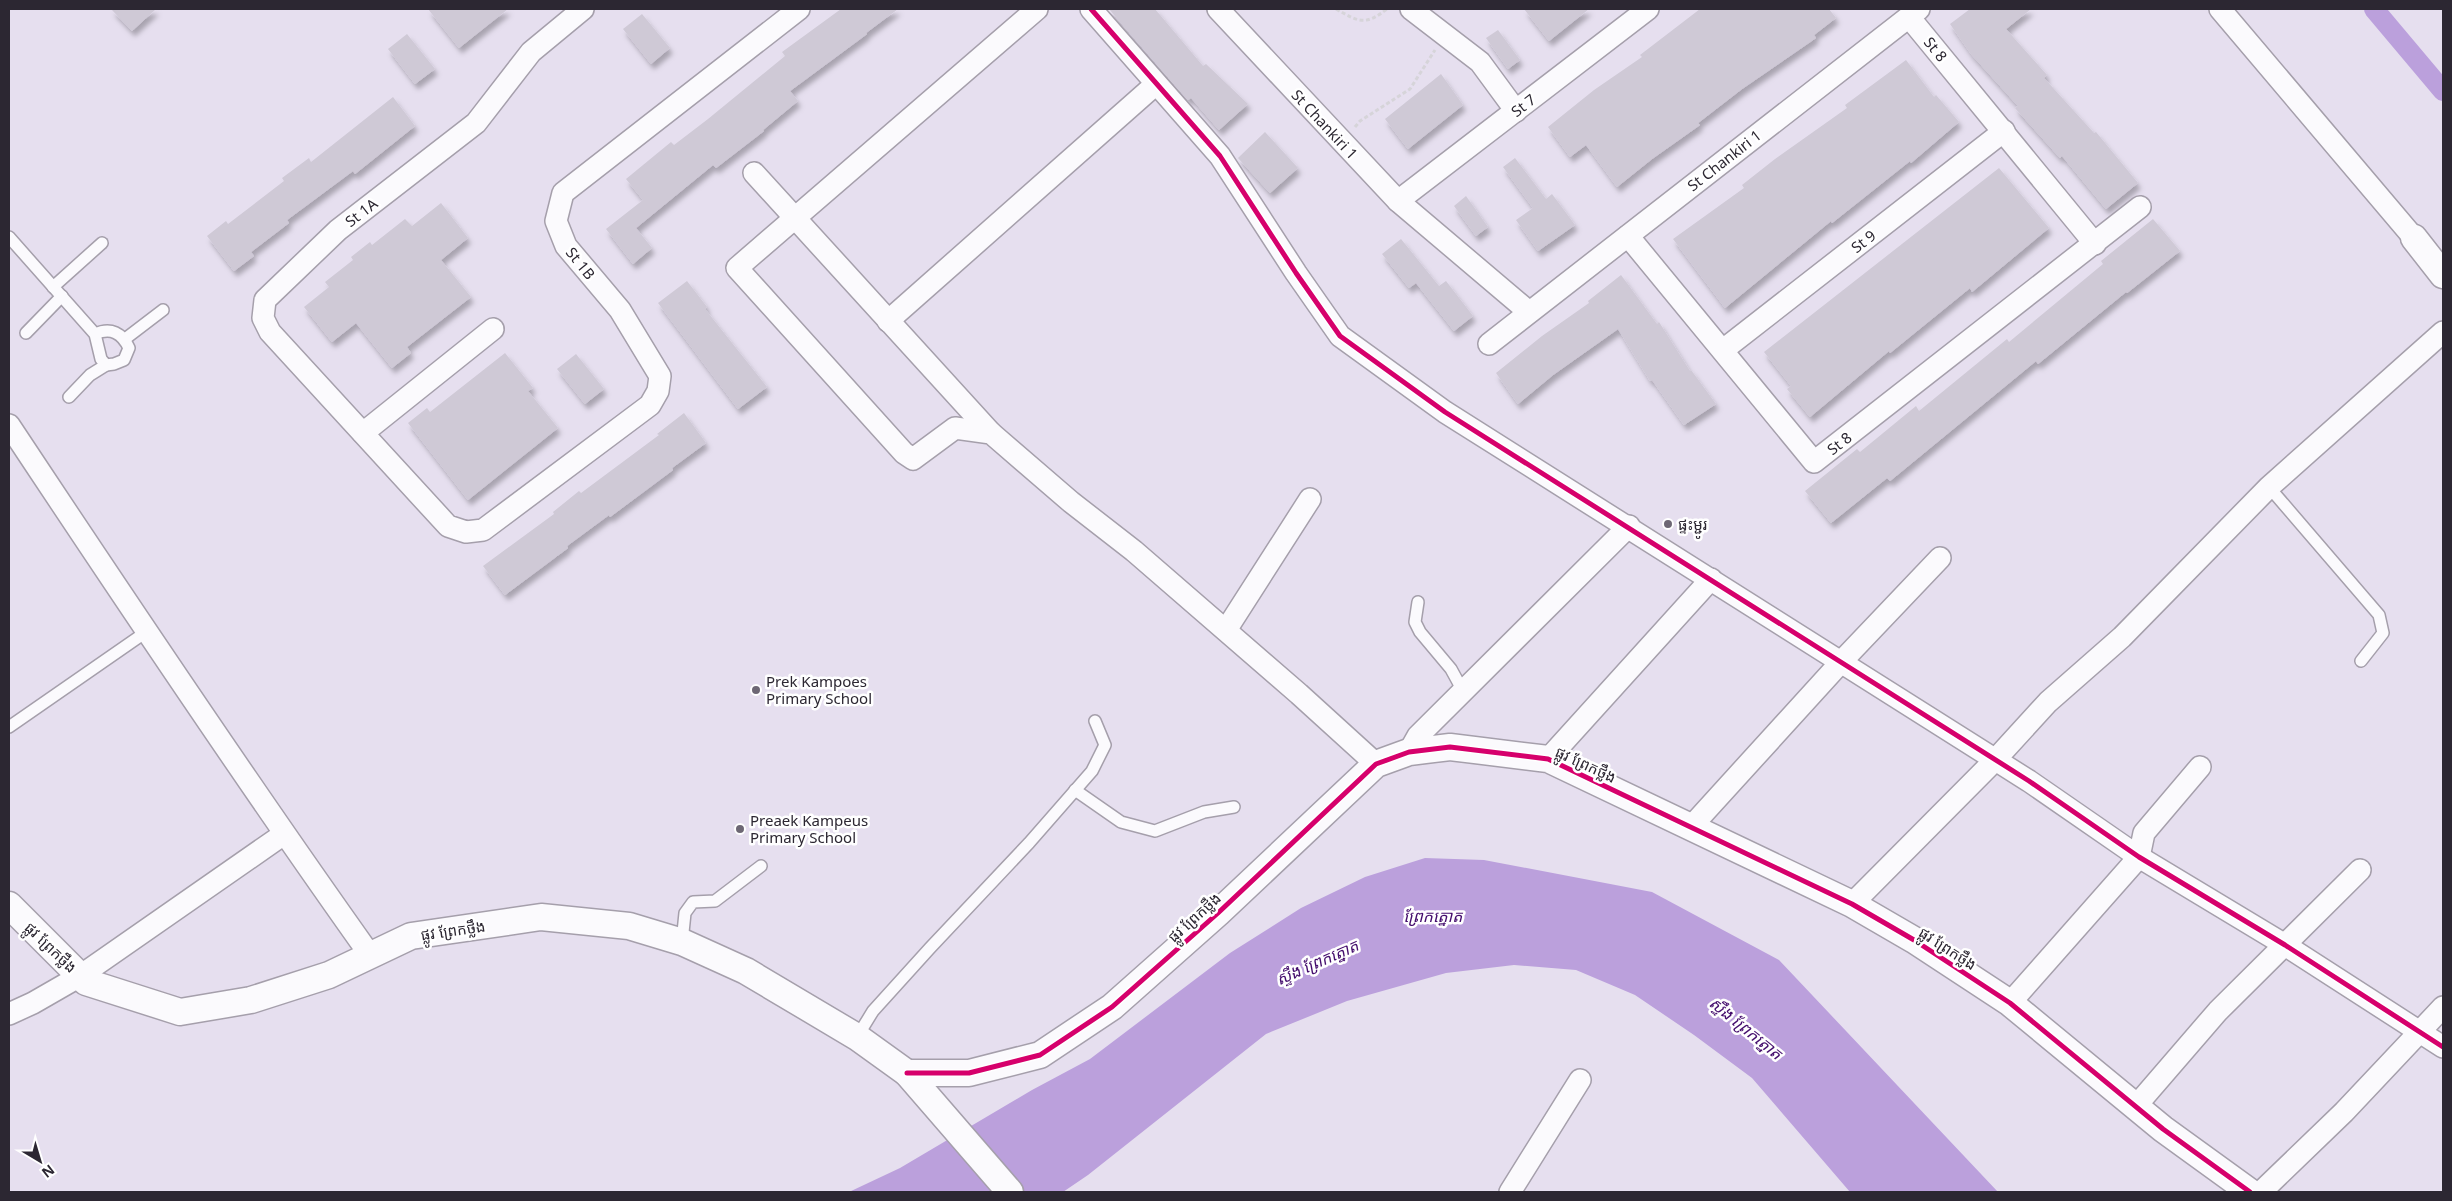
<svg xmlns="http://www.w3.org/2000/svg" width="2452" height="1201" viewBox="0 0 2452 1201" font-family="'Noto Sans','Noto Sans Khmer',sans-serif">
	<defs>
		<filter id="shadow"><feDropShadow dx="3" dy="5.5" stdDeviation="2.5" flood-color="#0004"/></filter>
	</defs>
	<rect width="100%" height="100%" fill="#e6dfef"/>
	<polygon fill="#bba0dc" points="1425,858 1484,860 1652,892 1779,960 1998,1192 1850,1192 1752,1078 1694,1035 1635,995 1576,970 1514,965 1446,973 1347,1001 1266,1034 1088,1175 1063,1192 849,1192 900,1168 1032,1090 1090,1059 1230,953 1301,908 1365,877"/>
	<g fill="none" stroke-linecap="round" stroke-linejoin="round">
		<polyline stroke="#bba0dc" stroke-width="20" points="2374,9 2443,91"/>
	</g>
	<g fill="#cfc9d6" filter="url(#shadow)">
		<polygon points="111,9 156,9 132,31"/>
		<polygon points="428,9 508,9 459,48"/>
		<polygon points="841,9 898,9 866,33 867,34 790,91 798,101 763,130 764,131 716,168 713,165 636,228 652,248 633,264 606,229 643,200 626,179 671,142 674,145 708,119 785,56 782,52"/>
		<polygon points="1109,9 1155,9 1203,66 1206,64 1248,104 1219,130 1191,98 1188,100 1180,91"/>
		<polygon points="1524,9 1589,9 1549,41"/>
		<polygon points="1700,9 1829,9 1836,18 1814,35 1816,38 1742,89 1698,123 1700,125 1652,159 1617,187 1586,145 1570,157 1548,127 1594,90 1642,57 1640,55"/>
		<polygon points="1970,9 2031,9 2006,29 2047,75 2044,78 2094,133 2096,132 2138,183 2106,209 2062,156 2060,158 2015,108 2018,106 1971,54 1950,24"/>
		<polygon points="642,14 670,48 651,64 623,29"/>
		<polygon points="1498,30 1520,60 1508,69 1486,38"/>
		<polygon points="407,34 435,69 415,84 388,49"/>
		<polygon points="1906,60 1934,97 1936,95 1959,122 1911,163 1910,161 1832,223 1831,221 1725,308 1673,239 1744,188 1742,185 1775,159 1847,108 1845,105"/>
		<polygon points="1441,74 1463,105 1408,149 1385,119"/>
		<polygon points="393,97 415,126 355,174 353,171 287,220 289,223 251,252 254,256 234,271 207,236 226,221 228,224 284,181 282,178 309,158 311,162"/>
		<polygon points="1265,132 1298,168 1270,193 1238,158"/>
		<polygon points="1515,158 1546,199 1552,194 1575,225 1538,251 1516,220 1533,208 1503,167"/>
		<polygon points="1999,168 2049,228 1972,292 1970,288 1890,353 1889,351 1810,417 1787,389 1791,386 1764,352"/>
		<polygon points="1466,196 1488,227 1476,236 1454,206"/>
		<polygon points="441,203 468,238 441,260 471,297 407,347 411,353 392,368 356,323 332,342 304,307 329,287 325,282 353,260 351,257 370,242 372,245 405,219 412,226"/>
		<polygon points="2153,219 2180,251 2127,293 2126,292 2038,364 2036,361 1890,481 1887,478 1831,523 1805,491 1857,449 1860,452 1916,406 1919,411 2007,339 2009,342 2103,264 2101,261"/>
		<polygon points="1401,239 1439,286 1446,281 1473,316 1454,331 1416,283 1409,288 1382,254"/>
		<polygon points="1621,275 1657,324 1659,322 1690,371 1691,370 1716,404 1684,425 1652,380 1650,381 1618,329 1553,375 1518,404 1496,373 1542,336 1589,303 1588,301"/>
		<polygon points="687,281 707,307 705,309 767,387 738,409 658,303"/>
		<polygon points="505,353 533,388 528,391 558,428 468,500 408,423 427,408 430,412"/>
		<polygon points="576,354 604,389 585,404 557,369"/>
		<polygon points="684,413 706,443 672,468 673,470 610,517 609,515 567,546 568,548 505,595 483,566 554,514 553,512 579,491 581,493 659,435 657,434"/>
	</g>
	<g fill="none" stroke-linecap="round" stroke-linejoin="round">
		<g stroke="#a59fab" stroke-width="14">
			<g id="service">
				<path d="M9,237L95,334L101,359L106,365L114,364L124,360L129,348C122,333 111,327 95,334"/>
				<polyline points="53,287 102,243"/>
				<polyline points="26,333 62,296"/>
				<polyline points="125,339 163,310"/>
				<polyline points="69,397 90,375 106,365"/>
				<polyline points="2269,487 2379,615 2383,633 2361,661"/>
				<polyline points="1418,602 1415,622 1420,632 1451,669 1463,691"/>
				<polyline points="9,727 146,632"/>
				<polyline points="1075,790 1121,822 1155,831 1204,812 1234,807"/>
				<polyline points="682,942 685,913 693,902 715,901 761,866"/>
				<polyline points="857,1037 873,1011 930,948 1029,843 1092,771 1105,745 1095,721"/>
			</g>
		</g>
		<g stroke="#a59fab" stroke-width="24">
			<g id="minor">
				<polyline points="583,9 531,52 476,123 338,230 265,300 263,318 270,332 448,526 466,532 483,530 650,405 658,391 660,376 620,310 566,246 556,221 563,193 799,9"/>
				<polyline points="1037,9 737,268 904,453 913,459 955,428 991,433 1071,502 1134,551 1299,694 1376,764"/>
				<polyline points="1091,9 1220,156 1296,273 1340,336 1445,412 2029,781 2139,857 2285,945 2443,1047"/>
				<polyline points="1218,9 1398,201 1529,312"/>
				<polyline points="1411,9 1480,62 1516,111"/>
				<polyline points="2220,9 2414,238"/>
				<polyline points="1909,17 2095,244"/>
				<polyline points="754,173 991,433"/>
				<polyline points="1398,201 1648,9"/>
				<polyline points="1628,236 1814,462 2140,207"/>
				<polyline points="888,321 1156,84"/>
				<polyline points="1489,344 1919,9"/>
				<polyline points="1723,350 2004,131"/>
				<path d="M9,425C127,603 246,781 370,955"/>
				<polyline points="363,433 493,329"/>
				<polyline points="1226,630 1310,499"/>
				<polyline points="1409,752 1418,736 1629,526"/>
				<polyline points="1548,759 1711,579"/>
				<polyline points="1690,828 1841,662 1940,558"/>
				<polyline points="1852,904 1995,760 2048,702 2122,637 2269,487 2443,332"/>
				<polyline points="2010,1003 2139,857 2144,833 2200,767"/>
				<polyline points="9,1014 33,1003 80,976 284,834"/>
				<polyline points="2136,1106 2218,1011 2360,870"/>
				<polyline points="1510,1192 1580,1080"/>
				<polyline points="2261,1192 2344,1112 2443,1007"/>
			</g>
		</g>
		<g stroke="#a59fab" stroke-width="29">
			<g id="tertiary">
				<polyline points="2414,238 2443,275"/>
				<polyline points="9,905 86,982 180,1012 251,1000 329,975 411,936 541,917 629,926 682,942 746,971 857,1037 907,1073 1010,1192"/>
				<polyline points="907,1073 969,1073 1040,1055 1112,1007 1218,913 1376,764 1409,752 1450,747 1548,759 1852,904 1914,940 2010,1003 2163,1129 2250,1192"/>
			</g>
		</g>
		<g stroke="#d6d4d9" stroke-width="3" stroke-dasharray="4 2.5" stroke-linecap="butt">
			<path d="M1336,9C1359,22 1365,26 1387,9"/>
			<polyline points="1355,127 1360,121 1410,89 1435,50"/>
		</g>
		<use href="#service" stroke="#fbfafd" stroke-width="11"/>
		<use href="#minor" stroke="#fbfafd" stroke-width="21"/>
		<use href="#tertiary" stroke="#fbfafd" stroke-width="26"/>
		<g stroke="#fff" stroke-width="8">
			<g id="cycleway">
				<polyline points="1091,9 1220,156 1296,273 1340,336 1445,412 2029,781 2139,857 2285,945 2443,1047"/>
				<polyline points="907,1073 969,1073 1040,1055 1112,1007 1218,913 1376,764 1409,752 1450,747 1548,759 1852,904 1914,940 2010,1003 2163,1129 2250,1192"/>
			</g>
		</g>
		<use href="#cycleway" stroke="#d6006c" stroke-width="5"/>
	</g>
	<g fill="#6d6774" stroke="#fff" stroke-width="2">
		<circle cx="1668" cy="524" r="5"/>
		<circle cx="756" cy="690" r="5"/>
		<circle cx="740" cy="829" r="5"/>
	</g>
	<g text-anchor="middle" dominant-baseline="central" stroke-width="5" stroke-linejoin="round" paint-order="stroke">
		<g font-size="15" fill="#2c2732" stroke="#fff">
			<text transform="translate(1936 49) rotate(51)">St 8</text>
			<text transform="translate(1523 105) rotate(-38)">St 7</text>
			<text transform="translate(1325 124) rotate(47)">St Chankiri 1</text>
			<text transform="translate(1724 160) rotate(-38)">St Chankiri 1</text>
			<text transform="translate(361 212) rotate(-38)">St 1A</text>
			<text transform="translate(1863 241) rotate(-38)">St 9</text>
			<text transform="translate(581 263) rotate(51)">St 1B</text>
			<text transform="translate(1839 443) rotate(-38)">St 8</text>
			<text transform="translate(1586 764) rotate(25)">ផ្លូវ ព្រែកថ្លឹង</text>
			<text transform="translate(1194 917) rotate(-42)">ផ្លូវ ព្រែកថ្លឹង</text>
			<text transform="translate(453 930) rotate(-8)">ផ្លូវ ព្រែកថ្លឹង</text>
			<text transform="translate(51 947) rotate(44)">ផ្លូវ ព្រែកថ្លឹង</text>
			<text transform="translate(1948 948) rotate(33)">ផ្លូវ ព្រែកថ្លឹង</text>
		</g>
		<g font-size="15" fill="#2c2732" stroke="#fff" text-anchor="start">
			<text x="1678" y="524">ផ្ទះម្ជូរ</text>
			<text x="766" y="681">Prek Kampoes<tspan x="766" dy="17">Primary School</tspan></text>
			<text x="750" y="820">Preaek Kampeus<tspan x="750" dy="17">Primary School</tspan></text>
		</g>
		<g font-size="16" font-style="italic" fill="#440d6d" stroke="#fff">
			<text x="1433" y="916">ព្រែកត្នោត</text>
			<text transform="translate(1317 962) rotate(-24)">ស្ទឹង ព្រែកត្នោត</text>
			<text transform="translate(1746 1028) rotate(39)">ស្ទឹង ព្រែកត្នោត</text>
		</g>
	</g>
	<rect width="2452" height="1201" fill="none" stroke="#2c2732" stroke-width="20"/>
	<g transform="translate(40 1161) rotate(142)" stroke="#ffffff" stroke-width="4" paint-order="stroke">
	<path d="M0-4L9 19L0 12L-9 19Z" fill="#2c2732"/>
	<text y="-8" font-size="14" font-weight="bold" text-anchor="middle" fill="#2c2732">N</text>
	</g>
</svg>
